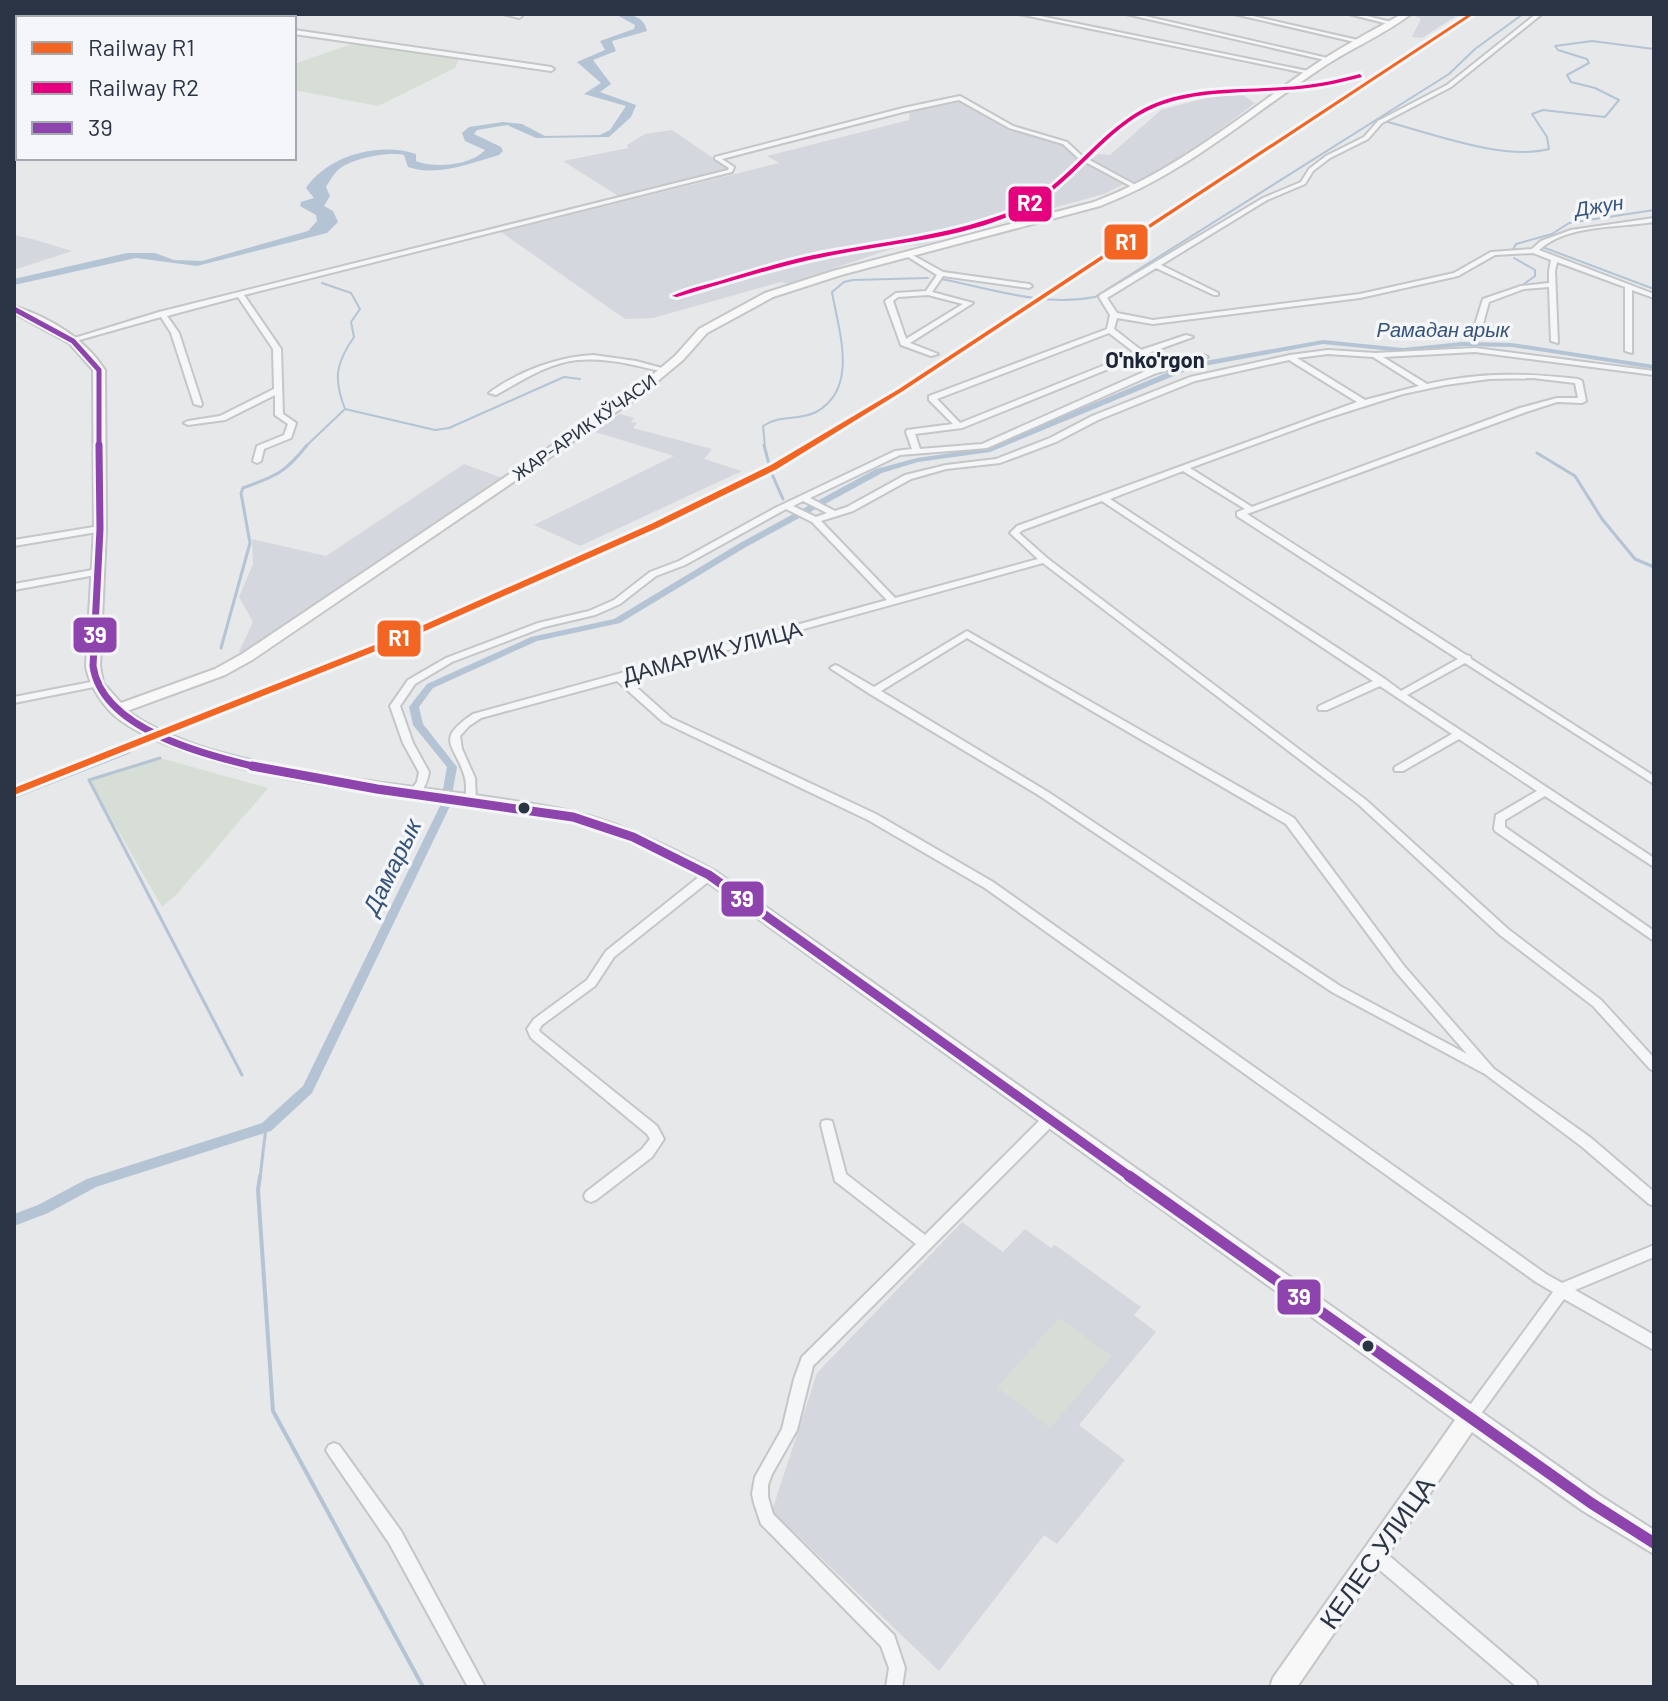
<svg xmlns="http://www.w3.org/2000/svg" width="1668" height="1701" viewBox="0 0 1668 1701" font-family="Barlow,sans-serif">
	<rect width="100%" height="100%" fill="#e6e8ea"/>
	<g fill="#d4d7dd">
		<polygon points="1417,14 1459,14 1422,38 1412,37 1421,19 1415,16"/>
		<polygon points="1241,94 1255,103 1197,147 1138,184 1090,161 1098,154 1110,155 1161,110 1213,96"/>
		<polygon points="965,101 1010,127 1065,144 1080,159 1126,183 1104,194 919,245 897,247 787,284 781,282 653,318 625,319 501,232 779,163 767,156 909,120 910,112"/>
		<polygon points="672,130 729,169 620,197 563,161 628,148 627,145 645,134"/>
		<polygon points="14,235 32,239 72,251 14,270"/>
		<polygon points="620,414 634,418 631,422 637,423 633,428 712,449 704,459 742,471 580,546 534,525 674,456 592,431"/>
		<polygon points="464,464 502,478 247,653 239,652 253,622 239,597 253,564 252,539 326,556"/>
		<polygon points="962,1222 1003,1252 1025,1229 1051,1248 1055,1245 1141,1307 1134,1315 1156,1332 1079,1425 1125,1460 1057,1544 1044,1535 939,1671 772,1511 817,1373"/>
	</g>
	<g fill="#d6ded6">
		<polygon points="352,44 459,59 455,68 378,106 294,90 294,64"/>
		<polygon points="160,758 268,788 177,894 162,907 89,780"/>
		<polygon points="1059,1318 1112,1356 1050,1428 997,1387"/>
	</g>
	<path fill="#b4c4d5" d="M615,14C629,14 644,15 647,31L612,41L616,51L593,60L611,84L600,92L636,105L631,117L609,137L536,138L507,125L477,130L474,134L501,147L503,151L499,155C471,163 437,177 408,167L404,155C388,151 348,159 337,171C333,175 329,182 326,187L330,196L324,206L333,211L338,222L327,233L197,266L136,258L14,285V279L127,253H155L174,260L202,261L308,231L317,221L316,215L300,206L301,202L314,198L306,188C329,155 379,142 416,154V161C434,169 472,165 485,150L465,141L462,133L469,127L503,122L522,124L545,136L600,135L610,130L626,106L584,94L601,83L577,62L605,50L600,41L634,29L635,25Z"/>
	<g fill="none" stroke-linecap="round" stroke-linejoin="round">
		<g stroke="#b4c4d5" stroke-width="2">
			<path d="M1384,121C1431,133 1502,161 1549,149L1547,137L1532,114L1543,110L1605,117L1619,100L1595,88L1571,82L1567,75L1589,63L1587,59L1558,50L1555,46L1592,41L1654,49"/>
			<polyline points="1545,248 1654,289"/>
			<polyline points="1511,253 1516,244 1552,234 1569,223 1654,210"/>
			<polyline points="1514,258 1535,270 1535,276 1520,287"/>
			<path d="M941,279C993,289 1042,307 1095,297L1449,74L1475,49L1523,14"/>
			<path d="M322,283L351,293L360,309L351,322L354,337C336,363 333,378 345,409L435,430L449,428L564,377L580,379"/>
			<polyline points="305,447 345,409"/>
			<path d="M765,447L763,426C780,414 799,421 816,412C860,388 838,329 832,292L844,282L853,280L928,278"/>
		</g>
		<g stroke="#b4c4d5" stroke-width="3">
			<polyline points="764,445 771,472 783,499"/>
			<polyline points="1537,453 1575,476 1602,519 1635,559 1654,567"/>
			<path d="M221,648L250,543L241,493L243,488C276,476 285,473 307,445"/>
			<polyline points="160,758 89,780 242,1075"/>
			<polyline points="14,797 129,752"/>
			<polyline points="260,1178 266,1127"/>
		</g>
		<polyline stroke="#b4c4d5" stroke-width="4" points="260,1176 258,1190 273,1411 423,1687"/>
		<polygon fill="#b4c4d5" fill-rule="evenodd" points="1323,340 1403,348 1462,342 1512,343 1654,365 1654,369 1512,347 1462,346 1403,352 1323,344 1193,368 990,452 918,462 882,473 746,547 620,623 537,641 433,688 419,707 423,724 457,767 450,806 312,1093 271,1131 96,1187 48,1213 14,1226 14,1214 38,1205 87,1179 262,1123 303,1086 440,806 447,767 413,725 409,707 427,684 531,637 614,619 740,543 876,469 917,458 985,448 1188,364"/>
		<g stroke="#c4c6c8" stroke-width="4">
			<g id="minor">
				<polygon points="129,14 148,14 176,18 157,18"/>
				<polygon points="209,14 216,14 207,18 200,18"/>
				<polygon points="282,14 289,14 280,18 273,18"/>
				<polygon points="503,14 522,16 519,18"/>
				<polygon points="1019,14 1030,14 1313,72 1310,74"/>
				<polygon points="1126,14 1136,14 1332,59 1329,61"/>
				<polygon points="1234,14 1244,14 1362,41 1359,43"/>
				<polygon points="1349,14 1359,14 1395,23 1392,25"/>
				<path d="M1536,14H1542L1451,87L1382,123L1368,139L1330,158L1313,171L1305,184L1267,200L1161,265L1218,293V295H1214L1156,268L1107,298L1117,313L1153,320L1360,294L1454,273L1491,252L1532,249L1541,241L1571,230L1654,218V222C1617,228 1568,224 1539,250L1654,294V298L1632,290V353L1625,351V287L1557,262L1555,271L1558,343L1551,341L1549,287L1524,289L1489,302L1481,331L1474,333L1473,331L1483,299L1521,286L1549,283V271L1551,260L1533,253L1495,255L1458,276L1360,298L1153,324L1117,318L1114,329L1141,350L1186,335L1193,337L1143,355L962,428L915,434L920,449L982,444L1148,370L1204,355L1208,357L1154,374L987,448L900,455L810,498L835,511L847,507L905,475L946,465L996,459L1050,438L1092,416L1190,377L1290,355L1328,350L1375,353L1475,348L1654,371V375L1475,352L1383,357L1427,384C1481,372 1524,373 1578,379L1582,381L1586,401L1582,403L1557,402L1526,412L1247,514L1466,655L1470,656L1471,659L1654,776V784L1465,663L1407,695L1654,858V867L1545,796L1505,820V827L1654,931V941L1495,831L1494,828L1496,815L1537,791L1459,739L1403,771H1395L1394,769L1395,767L1452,734L1380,686L1327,710H1319L1318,708L1319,706L1373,681L1102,501L1023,530L1019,533L1047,558L1366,800L1508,929L1601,1000L1654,1058V1071L1650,1069L1593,1006L1500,935L1358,804L1043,563L626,678L671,718L876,814L993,882L1546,1274L1562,1283L1654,1245V1257L1575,1290L1654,1335V1350L1564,1299L1475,1422L1470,1424L1465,1422L1462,1417L1465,1412L1553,1292L1536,1282L985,888L868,820L663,722L617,681L481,718L469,726L460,736L462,749L475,778L476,801L471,805L467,803C465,795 467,787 465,778C456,744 433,741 473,714L887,600L812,522L786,509L685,565L656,576L620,604L595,615L544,627L452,662L415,684L400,706L413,743L429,772C427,783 423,794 412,798L407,795L417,782L419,772L403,743L390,706L408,680L446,658L538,623L589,611L614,600L650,572L679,561L775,508L895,451L912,449L906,432L907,430L953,424L929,400V396L1107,329L1110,315L1099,297L1100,295L1263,198L1301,182L1309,169L1326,156L1364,137L1378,121L1447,85ZM1109,333L1135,353L960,423L937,399ZM1328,354L1373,357L1419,386L1365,400L1297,358ZM1289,360L1357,402L1017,526L1010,533L1038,559L895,598L821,521L853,511L911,479L946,469L1000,463L1056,442L1098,420L1195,381ZM1533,378L1575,383L1578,398H1557L1520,408L1252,507L1190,468L1318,421L1403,394L1445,385L1489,379ZM1183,471L1245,509L1237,512V516L1458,659L1401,691L1385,679L1110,499ZM803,501L827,513L816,517L793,506Z"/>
				<polygon points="14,29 18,30 18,34 14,33"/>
				<polygon points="294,30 551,67 554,69 551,71 294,34"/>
				<polygon points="960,96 1013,126 1067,142 1082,156 1141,188 1136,189 1078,158 1063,144 1009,128 959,100 903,112 722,159 734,167 732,172 244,295 281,349 283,414 296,423 291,438 264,449 261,461 257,463 253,461 257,446 284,435 288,424 275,415 275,395 225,420 188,425 184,423 188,421 220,416 274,389 273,349 238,297 167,316 179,333 202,404 201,406 194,404 171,333 161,317 72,342 68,340 159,312 728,170 729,168 715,159 715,157 903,108"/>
				<path d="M907,252L943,272L1029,284L1032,286L1029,288L943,276L932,292L973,303L910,343L938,354L931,356L901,345L885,301L896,293L926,291L937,275L905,255V253ZM928,295L963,304L906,339L893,301L898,297Z"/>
				<path d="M593,355L636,361L669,370L665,372C637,366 607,357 577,360C548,363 521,381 496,395L489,393C519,371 557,357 593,355Z"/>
				<polygon points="100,526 104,529 103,531 14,546 14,540"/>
				<polygon points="98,569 101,570 101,574 14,590 14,584"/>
				<path d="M967,631L1294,818L1404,966L1494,1069L1591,1138L1654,1192V1206L1649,1204L1581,1146L1485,1074L1332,992L1040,796L870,694L830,668L835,665L838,666L874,687ZM967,638L1286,824L1396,972L1467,1054L1340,986L1048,792L881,691Z"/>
				<polygon points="96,681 101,684 99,686 14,703 14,697"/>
				<polygon points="709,871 713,872 715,875 713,878 614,957 595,986 542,1025 539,1030 540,1032 657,1126 664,1139 652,1157 596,1200 591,1202 586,1200 584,1196 586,1192 642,1149 650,1139 647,1134 531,1038 527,1029 534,1019 587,980 606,951 705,872"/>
				<polygon points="1049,1115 1054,1116 1055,1120 1054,1124 813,1366 797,1430 772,1474 768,1485 768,1497 773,1514 894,1635 905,1668 902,1687 886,1687 889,1668 881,1646 761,1524 754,1503 752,1494 755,1477 782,1429 794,1379 802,1357 916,1244 835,1181 821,1125 822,1121 827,1120 832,1121 846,1174 925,1235 1044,1116"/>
				<polygon points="334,1443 339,1445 401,1531 485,1687 468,1687 389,1543 329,1455 326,1450 329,1445"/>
				<polygon points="1374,1546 1380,1548 1536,1681 1538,1687 1517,1687 1368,1560 1366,1554 1368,1548"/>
			</g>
		</g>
		<g stroke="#c4c6c8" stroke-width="4">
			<g id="tertiary">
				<polygon points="67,14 76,14 68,18 59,18"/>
				<polygon points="18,32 18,37 14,38 14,33"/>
			</g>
		</g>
		<g stroke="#c4c6c8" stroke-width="4">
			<path id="secondary" d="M1402,14H1411C1382,36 1347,50 1317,71C1244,120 1184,174 1100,206L841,275L773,297L707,333L683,360L641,395L252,660L225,675L127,711C168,740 220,754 269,764C362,784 458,790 551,807C609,817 663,843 715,871L1599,1495L1654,1530V1554L1583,1511L1472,1432L1297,1687H1270L1273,1678L1455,1420L703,879C656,853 606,827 551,817C436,795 316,794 204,757C175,748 145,738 120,720C105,709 89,686 86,666L94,529L93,370L69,343L14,313V306C50,318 84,338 105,370L106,529L100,666L103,683L121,703L215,669L242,654L633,391L675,356L699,329L765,293L833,271L1094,202C1174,172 1237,119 1307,70C1337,49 1370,32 1402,14Z"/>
		</g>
		<g stroke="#b8bbbf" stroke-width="4">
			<g id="trunk">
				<polygon points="92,14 103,14 96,18 85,18"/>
				<polygon points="18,42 18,48 14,49 14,43"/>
			</g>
		</g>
		<use href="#minor" fill="#f5f6f7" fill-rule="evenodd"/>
		<use href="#tertiary" fill="#f5f6f7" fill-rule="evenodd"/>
		<use href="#secondary" fill="#f8f8f8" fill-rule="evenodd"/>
		<use href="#trunk" fill="#f8f8f8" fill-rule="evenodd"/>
		<g stroke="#f4f6f9" stroke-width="9">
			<polyline id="bus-1-far3" points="14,309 73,341 99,370 99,447"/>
		</g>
		<g stroke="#f4f6f9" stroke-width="12">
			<path id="bus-1-far2" d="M99,445L100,529L93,666C102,730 208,756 261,768"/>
		</g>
		<g stroke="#f4f6f9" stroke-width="15">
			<polyline id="bus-1-far1" points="252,766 377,789 573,817 633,837 709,875 1132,1178"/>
		</g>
		<g stroke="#f4f6f9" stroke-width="17">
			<polyline id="bus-1" points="1129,1176 1591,1503 1654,1543"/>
		</g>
		<use href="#bus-1-far3" stroke="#8e44ad" stroke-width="5"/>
		<use href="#bus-1-far2" stroke="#8e44ad" stroke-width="7"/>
		<use href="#bus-1-far1" stroke="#8e44ad" stroke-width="9"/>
		<use href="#bus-1" stroke="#8e44ad" stroke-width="11"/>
		<g stroke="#f4f6f9" stroke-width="6">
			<polygon id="rail-1" points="1469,14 1474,14 903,391 777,469 657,528 416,635 14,795 14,788 410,631 651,524 771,465 899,389"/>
		</g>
		<g stroke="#f4f6f9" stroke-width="6">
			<path id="rail-2" d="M1360,74L1362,77C1336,84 1311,89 1284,90C1242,93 1198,91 1158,106C1104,127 1072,188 1019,212C958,240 888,243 824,257C774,267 726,283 677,297L672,296C689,288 711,284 729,278C762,268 795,258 829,252C883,242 937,236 989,219C1013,212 1034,201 1053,185C1085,159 1112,123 1151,105C1191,87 1239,90 1283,87C1309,86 1334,81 1360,74Z"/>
		</g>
		<use href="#rail-1" fill="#f26522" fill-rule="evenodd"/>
		<use href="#rail-2" fill="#e5007d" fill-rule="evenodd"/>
	</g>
	<g fill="#2b3445" stroke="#f4f6f9" stroke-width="3">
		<circle cx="524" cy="808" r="7"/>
		<circle cx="1368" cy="1346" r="7"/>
	</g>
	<g text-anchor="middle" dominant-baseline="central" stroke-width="7" stroke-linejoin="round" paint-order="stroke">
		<g font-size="18" fill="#2b3445" stroke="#f4f6f9">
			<text transform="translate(584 427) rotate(-35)">ЖАР-АРИК КЎЧАСИ</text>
		</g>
		<g font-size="20" font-style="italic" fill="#34527a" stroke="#f4f6f9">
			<text transform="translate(1599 205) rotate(-9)">Джун</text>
			<text x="1443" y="329">Рамадан арык</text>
		</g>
		<g font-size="22" font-weight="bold" fill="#1d2536" stroke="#f4f6f9">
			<text x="1155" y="359">O'nko'rgon</text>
		</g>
		<g font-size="22" fill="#2b3445" stroke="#f4f6f9">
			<text transform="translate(712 651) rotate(-15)">ДАМАРИК УЛИЦА</text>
		</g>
		<g font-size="24" font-style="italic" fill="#34527a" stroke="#f4f6f9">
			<text transform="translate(391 866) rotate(-64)">Дамарык</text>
		</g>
		<g font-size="26" fill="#2b3445" stroke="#f4f6f9">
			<text transform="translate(1376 1552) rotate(-55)">КЕЛЕС УЛИЦА</text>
		</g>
	</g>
	<g stroke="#f4f6f9" stroke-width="3">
		<rect x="1007" y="185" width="46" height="38" rx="8" fill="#e5007d"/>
		<rect x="1103" y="223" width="46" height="38" rx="8" fill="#f26522"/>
		<rect x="72" y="616" width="46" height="38" rx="8" fill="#8e44ad"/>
		<rect x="376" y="619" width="46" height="39" rx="8" fill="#f26522"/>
		<rect x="720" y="880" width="45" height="38" rx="8" fill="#8e44ad"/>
		<rect x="1276" y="1278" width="46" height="38" rx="8" fill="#8e44ad"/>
	</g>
	<g font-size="22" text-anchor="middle" font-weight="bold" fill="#fff">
		<text x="1030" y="211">R2</text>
		<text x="1126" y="250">R1</text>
		<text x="95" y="643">39</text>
		<text x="399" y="646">R1</text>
		<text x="742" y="907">39</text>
		<text x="1299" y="1305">39</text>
	</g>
	<rect width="1668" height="1701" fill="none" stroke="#2b3445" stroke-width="32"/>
	<rect x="16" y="16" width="280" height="144" fill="#f4f6f9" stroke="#a4a8b1" stroke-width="2"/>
	<rect x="32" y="42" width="40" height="12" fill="#f26522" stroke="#a4a8b1" stroke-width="2"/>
	<text x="88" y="56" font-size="24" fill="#2b3445">Railway R1</text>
	<rect x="32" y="82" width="40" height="12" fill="#e5007d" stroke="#a4a8b1" stroke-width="2"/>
	<text x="88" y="96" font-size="24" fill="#2b3445">Railway R2</text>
	<rect x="32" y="122" width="40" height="12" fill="#8e44ad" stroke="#a4a8b1" stroke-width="2"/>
	<text x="88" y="136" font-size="24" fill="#2b3445">39</text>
</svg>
